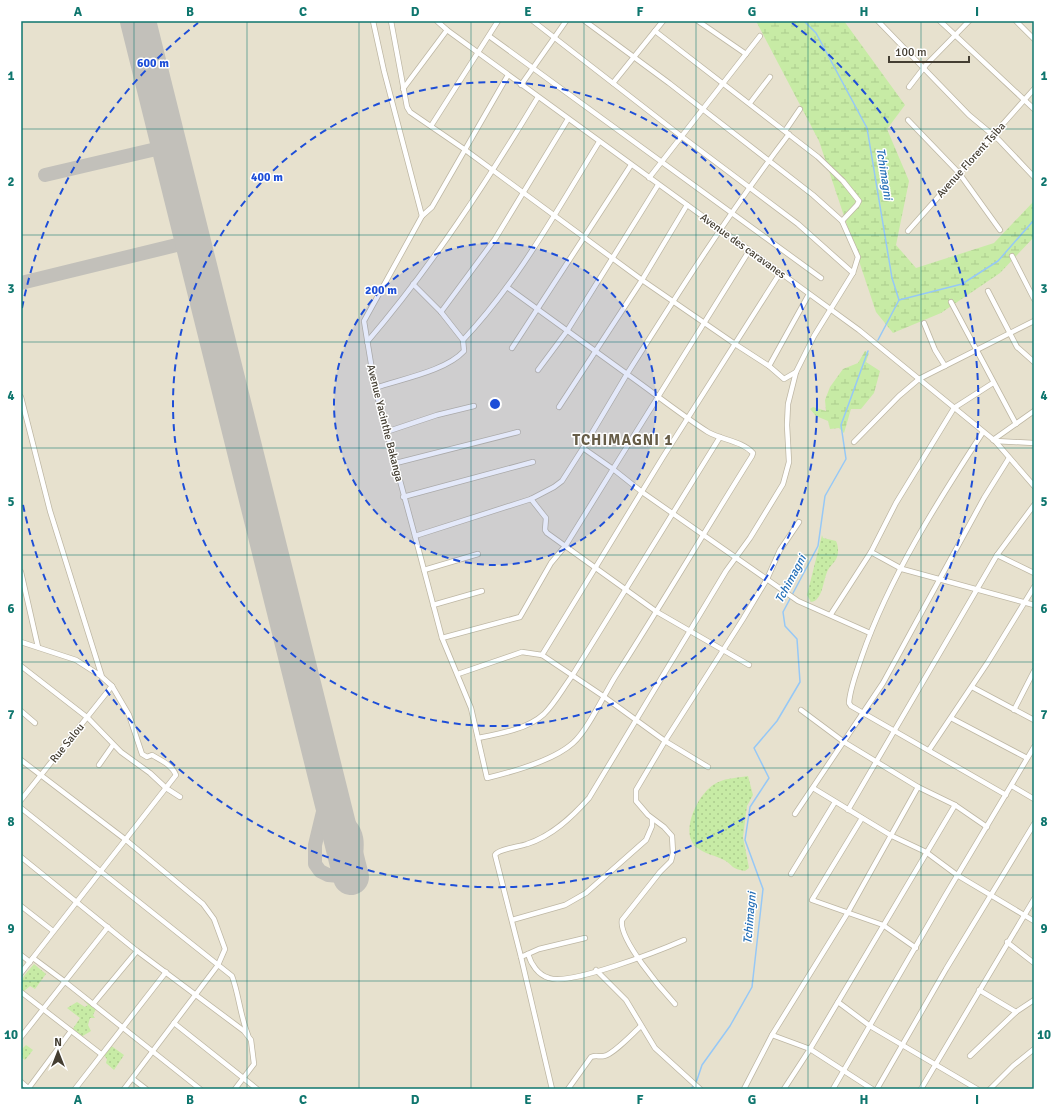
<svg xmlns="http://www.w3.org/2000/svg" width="1055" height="1110" viewBox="0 0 1055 1110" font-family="Signika,sans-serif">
	<defs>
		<pattern id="grass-dots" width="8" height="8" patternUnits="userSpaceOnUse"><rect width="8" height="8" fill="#c7eba5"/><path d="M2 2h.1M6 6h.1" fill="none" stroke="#accb8e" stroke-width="1.8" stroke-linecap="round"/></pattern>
		<pattern id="wetland-marsh" width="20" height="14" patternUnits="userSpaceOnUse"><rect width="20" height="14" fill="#c7eba5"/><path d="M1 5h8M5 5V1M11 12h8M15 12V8" fill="none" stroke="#accb8e"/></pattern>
	</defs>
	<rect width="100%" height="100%" fill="#f2eee1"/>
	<rect fill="#e7e1ce" x="21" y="21" width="1013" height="1068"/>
	<g fill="url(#grass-dots)">
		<path d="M822,535L823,538L836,541C838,545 839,552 837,557C836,561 830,566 828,570C823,579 823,601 811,602L807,595Z"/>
		<path d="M748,776L753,795L747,806L743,837L749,868L745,871C730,869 733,864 722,859C713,855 700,852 694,845C681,829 698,795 713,785C723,778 736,778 748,776Z"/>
		<path d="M34,964L46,974L35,989L30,986L23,992C16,981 28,972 34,964Z"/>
		<polygon points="86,1000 96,1009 93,1015 95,1018 90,1018 88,1025 91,1031 81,1037 72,1030 80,1018 67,1008 77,1002 85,1007 88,1005 84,1001"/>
		<polygon points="26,1045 33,1050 25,1060 21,1057 21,1050"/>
		<polygon points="110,1045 124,1055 114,1070 106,1063 107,1059 103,1054"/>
	</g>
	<g fill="url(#wetland-marsh)">
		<polygon points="756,21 844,21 905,105 887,129 909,181 896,245 916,268 994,243 1034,201 1034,237 1000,273 941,313 893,333 876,312 819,141"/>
		<polygon points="865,351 869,353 866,362 880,371 874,393 861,409 851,409 844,433 839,428 830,429 828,421 816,416 810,409 813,407 826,411 825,400 830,387 843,369 858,363"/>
	</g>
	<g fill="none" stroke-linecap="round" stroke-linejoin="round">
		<g stroke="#96c8f6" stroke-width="1.5">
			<polyline points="804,21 816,33 867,128 892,278 899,300 878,340"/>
			<polyline points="899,300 962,284 998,261 1034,220"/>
			<polyline points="691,1089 697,1080 702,1065 730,1026 752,987 763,889 745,840 750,807 769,778 754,748 777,721 800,682 797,639 785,626 783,612 818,546 825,496 846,459 841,425 868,351"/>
		</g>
		<g stroke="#c2c0ba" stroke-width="14">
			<polyline points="45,175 169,146"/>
			<polyline points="21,283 193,241"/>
			<path d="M329,787L315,845V864L320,871L328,875L351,877C357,850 365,830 336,815"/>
		</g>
		<polyline stroke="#c2c0ba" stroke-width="36" points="138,21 351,877"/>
		<g stroke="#beb7a4" stroke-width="6">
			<g id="minor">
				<polyline points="373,21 384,71 422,216 364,321 375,388 415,536 531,499 554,487 562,481 583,448"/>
				<polyline points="391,21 407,107 410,112 464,149 642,280 735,344 769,366 784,379 796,372"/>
				<polyline points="437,21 447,30 859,330 995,441 1034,486"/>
				<polyline points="533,21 681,136 798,224 853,273"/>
				<polyline points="698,21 746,54"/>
				<polyline points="878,21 969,115 999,140 1034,177"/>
				<polyline points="940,21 1034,109"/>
				<polyline points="1016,21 1034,39"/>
				<polyline points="655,31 818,157 843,181 859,201 857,205 842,221"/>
				<polyline points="489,36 821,278"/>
				<polyline points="613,83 663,21"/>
				<polyline points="521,85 566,21"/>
				<polyline points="909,87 926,65 969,21"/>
				<polyline points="403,89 447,30"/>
				<polyline points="750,103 770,77"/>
				<polyline points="908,120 959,173 1000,230"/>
				<polyline points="431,126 498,21"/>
				<polyline points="785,131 800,109"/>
				<polyline points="649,178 760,36"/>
				<polyline points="422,216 432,207 508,75"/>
				<polyline points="908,231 1034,89"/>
				<path d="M749,251L613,469L583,448L627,374C654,393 680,414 708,432C722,440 742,441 753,453L752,456C706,529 662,604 615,677C604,695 587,731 573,743C553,761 512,772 487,778L471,708L442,638L520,617L551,563L566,545L613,469L642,492L798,601L870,633"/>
				<polyline points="1012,256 1034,299"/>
				<path d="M507,287L627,374C678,293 730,211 789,134"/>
				<polyline points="988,291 1017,347 1034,362"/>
				<polyline points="951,302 1016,424"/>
				<polyline points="441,312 495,239 568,119"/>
				<polyline points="924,323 935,350 945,366"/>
				<path d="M463,340C518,282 557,210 599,142"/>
				<path d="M367,342C432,266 486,183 538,97"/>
				<polyline points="512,348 631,165"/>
				<polyline points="769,366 809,294"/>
				<polyline points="538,370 567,331 658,185"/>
				<path d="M375,388C401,379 446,371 464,351L463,340L441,312L413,284"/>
				<path d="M21,397L50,511L102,677L112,686L129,715L142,754L147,757L152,755C162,761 172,765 176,775L21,973"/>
				<polyline points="559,407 642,280 687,205"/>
				<polyline points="386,432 437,415 474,406"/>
				<path d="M983,432C938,501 889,578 862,656C857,671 850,688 849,703L851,706L1006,795"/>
				<polyline points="993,440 1034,411"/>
				<polyline points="995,441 1034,443"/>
				<polyline points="854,442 899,396 919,379 1034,321"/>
				<polyline points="396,463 518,432"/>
				<polyline points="403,497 533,462"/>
				<polyline points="531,499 546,518 545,530 547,533 657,612 749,665"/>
				<polyline points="415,536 442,638"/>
				<polyline points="871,552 902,569 1034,605"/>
				<polyline points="997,555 1034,573"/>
				<polyline points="424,570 478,554"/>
				<polyline points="21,572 38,647"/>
				<polyline points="433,605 482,591"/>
				<polyline points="831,614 871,552 896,503 954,408 993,383"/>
				<polyline points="21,642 76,660 101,676"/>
				<polyline points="542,655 663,457 780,273"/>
				<polyline points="21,666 88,718 121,752 150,773 166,788 180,797"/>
				<polyline points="458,674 522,652 542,655 603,696 665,741 708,767"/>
				<polyline points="972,687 1034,720"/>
				<polyline points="801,710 844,742 918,787 955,805 987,827"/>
				<polyline points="1014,710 1034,671"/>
				<polyline points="21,711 35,723"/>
				<polyline points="951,718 1027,758"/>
				<path d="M478,738C499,734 528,729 544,714C555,703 563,688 572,676L720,437"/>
				<polyline points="929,750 988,662 1034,587"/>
				<polyline points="21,760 126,840 203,904 214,919 225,949 218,965 124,1089"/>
				<polyline points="99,765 113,745"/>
				<polyline points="1012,786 1034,799"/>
				<polyline points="813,788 892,836 926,852 957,875 1034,921"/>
				<polyline points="21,800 112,686"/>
				<path d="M21,808L232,976C239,995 240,1015 248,1035"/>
				<polyline points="848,810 997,555 1034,505"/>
				<polyline points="795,814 883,683 984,498 1009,458"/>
				<polyline points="862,818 812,900 883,925 916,948"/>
				<polyline points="21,857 137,951 244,1031 251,1040 254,1064 235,1089"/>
				<polyline points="791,874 835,802"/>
				<polyline points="21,906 53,931"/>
				<polyline points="512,920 565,905 586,893 646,840 652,826 652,819"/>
				<path d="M585,938L539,949L521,957L495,855C498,849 519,847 527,844C552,836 572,817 589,798L726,571L750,538L783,484L789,462L787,425L788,404L796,372L814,336L853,273L858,257L842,221L813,195L669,83L585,21"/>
				<polyline points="1007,942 1034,963"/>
				<path d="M528,954C531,964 538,975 549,978C570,986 661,950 684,940"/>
				<polyline points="21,955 30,962"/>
				<polyline points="521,957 552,1089"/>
				<polyline points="33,958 64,981 200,1089"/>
				<polyline points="596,970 626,1000 655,1048 700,1089"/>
				<polyline points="979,990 1016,1012"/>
				<polyline points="21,992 101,1054"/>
				<polyline points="838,1002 870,1026 977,1089"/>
				<polyline points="93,1004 137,951"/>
				<path d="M675,1004C662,990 618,939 622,920L660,872L671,861L673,853L672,836L664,827L648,815L636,801V790L665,741L743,619L767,579L780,550L799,522"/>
				<polyline points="174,1023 257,1089"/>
				<polyline points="772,1035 810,1049 872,1089"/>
				<polyline points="21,1037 108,927"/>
				<polyline points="970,1056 1016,1012 1034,1000"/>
				<polyline points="133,1079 146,1089"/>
				<polyline points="21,1082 29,1089"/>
				<polyline points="28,1089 71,1031"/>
				<polyline points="75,1089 166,972"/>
				<path d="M568,1089L591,1057C596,1055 599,1057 604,1056C614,1054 633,1033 641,1026"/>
				<polyline points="744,1089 772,1035 847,914 918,787"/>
				<polyline points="784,1089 810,1049 955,805"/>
				<polyline points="833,1089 945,896 1034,747"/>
				<polyline points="877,1089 946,969 1034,824"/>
				<polyline points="921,1089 1034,899"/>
				<polyline points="990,1089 1013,1066 1034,1049"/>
			</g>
		</g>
		<use href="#minor" stroke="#fff" stroke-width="4.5"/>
	</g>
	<path fill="none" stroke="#0f766e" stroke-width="1" stroke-opacity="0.55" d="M134,21V1089M247,21V1089M359,21V1089M471,21V1089M584,21V1089M696,21V1089M808,21V1089M921,21V1089M21,129H1034M21,235H1034M21,342H1034M21,448H1034M21,555H1034M21,662H1034M21,768H1034M21,875H1034M21,981H1034"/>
	<circle cx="495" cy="404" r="161" fill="#1d4ed8" fill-opacity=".12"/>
	<g fill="none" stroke="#1d4ed8" stroke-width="2" stroke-dasharray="7 5">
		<circle cx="495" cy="404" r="161"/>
		<circle cx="495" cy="404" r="322"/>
		<path d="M22 308A483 483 0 0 1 198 23M792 23A483 483 0 1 1 22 500"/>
	</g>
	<g text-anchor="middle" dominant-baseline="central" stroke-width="3" stroke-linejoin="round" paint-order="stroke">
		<g font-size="11" fill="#443e32" stroke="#fff">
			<text transform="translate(971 160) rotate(-48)">Avenue Florent Tsiba</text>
			<text transform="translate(743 246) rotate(36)">Avenue des caravanes</text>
			<text transform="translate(385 423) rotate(76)">Avenue Yacinthe Bakanga</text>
			<text transform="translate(67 743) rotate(-51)">Rue Salou</text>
		</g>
		<g font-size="12" font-style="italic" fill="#236eb7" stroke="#fff">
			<text transform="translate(884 174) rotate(81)">Tchimagni</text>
			<text transform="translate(791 579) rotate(-62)">Tchimagni</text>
			<text transform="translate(750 918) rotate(-85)">Tchimagni</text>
		</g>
		<g font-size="15" font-weight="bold" letter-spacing="1" fill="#675d48" stroke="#fff">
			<text x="623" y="440">TCHIMAGNI 1</text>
		</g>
	</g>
	<circle cx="495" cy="404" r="6" fill="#1d4ed8" stroke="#fff" stroke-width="2"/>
	<g font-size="12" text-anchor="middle" font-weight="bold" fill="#1d4ed8" stroke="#fff" stroke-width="3" stroke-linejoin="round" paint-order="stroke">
		<text x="153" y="67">600 m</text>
		<text x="267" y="181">400 m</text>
		<text x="381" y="294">200 m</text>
	</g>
	<rect width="1055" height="1110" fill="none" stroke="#ffffff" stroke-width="44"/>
	<g transform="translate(58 1052)" stroke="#ffffff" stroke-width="3" paint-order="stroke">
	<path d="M0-3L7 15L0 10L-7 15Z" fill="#443e32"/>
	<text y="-6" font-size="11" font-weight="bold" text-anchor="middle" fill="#443e32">N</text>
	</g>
	<path d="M889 56v6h80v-6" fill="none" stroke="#443e32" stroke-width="2"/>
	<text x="895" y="56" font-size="12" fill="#443e32" stroke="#ffffff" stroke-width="3" paint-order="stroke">100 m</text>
	<rect x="22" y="22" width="1011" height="1066" fill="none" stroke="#0f766e" stroke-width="1.5"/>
	<g font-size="13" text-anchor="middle" font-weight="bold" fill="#0f766e">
		<text x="78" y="16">A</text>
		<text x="190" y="16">B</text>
		<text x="303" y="16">C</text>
		<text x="415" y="16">D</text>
		<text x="528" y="16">E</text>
		<text x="640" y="16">F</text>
		<text x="752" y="16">G</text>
		<text x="864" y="16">H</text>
		<text x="977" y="16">I</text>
		<text x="11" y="80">1</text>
		<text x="1044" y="80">1</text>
		<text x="11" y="186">2</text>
		<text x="1044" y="186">2</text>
		<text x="11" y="293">3</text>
		<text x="1044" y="293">3</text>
		<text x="11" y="400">4</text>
		<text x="1044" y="400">4</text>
		<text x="11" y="506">5</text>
		<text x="1044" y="506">5</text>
		<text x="11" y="613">6</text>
		<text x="1044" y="613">6</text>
		<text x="11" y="719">7</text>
		<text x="1044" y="719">7</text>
		<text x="11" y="826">8</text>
		<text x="1044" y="826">8</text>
		<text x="11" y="933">9</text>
		<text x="1044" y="933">9</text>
		<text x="11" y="1039">10</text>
		<text x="1044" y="1039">10</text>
		<text x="78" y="1104">A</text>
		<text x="190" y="1104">B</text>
		<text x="303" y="1104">C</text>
		<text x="415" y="1104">D</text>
		<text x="528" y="1104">E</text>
		<text x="640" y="1104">F</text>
		<text x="752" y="1104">G</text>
		<text x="864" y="1104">H</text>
		<text x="977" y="1104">I</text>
	</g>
</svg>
